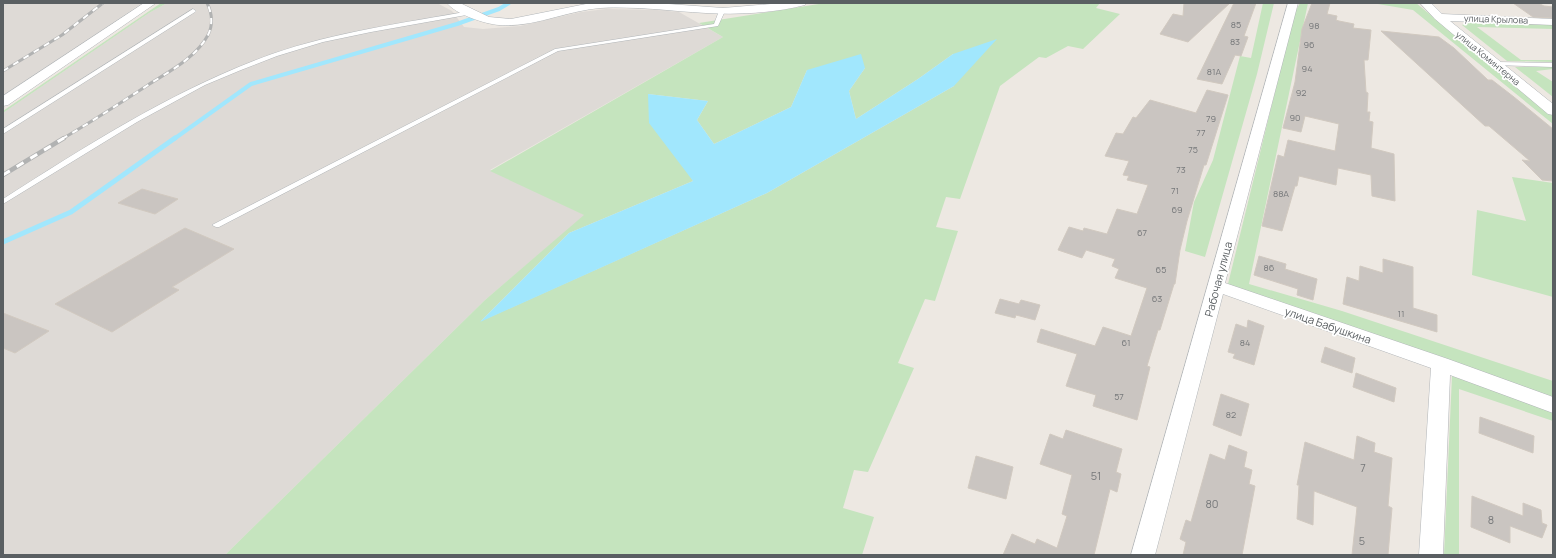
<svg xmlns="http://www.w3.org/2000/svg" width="1556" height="558" viewBox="0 0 1556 558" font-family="Manrope,sans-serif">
	<rect width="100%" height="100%" fill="#ede8e2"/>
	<g fill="#dedad6">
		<polygon points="3,3 142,3 3,98"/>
		<polygon points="167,3 437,3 452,11 464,27 483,29 520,26 581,12 606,9 657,10 679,12 723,37 490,170 585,215 485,300 225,555 3,555 3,113 149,13"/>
	</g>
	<g fill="#c5e4be" fill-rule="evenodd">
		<polygon points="161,3 167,3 149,13 3,113 3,111"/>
		<path d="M825,3H1100L1096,8L1120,14L1083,49L1068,46L1046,58L1039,57L1000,86L960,199L946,197L936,227L958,231L935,301L925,299L898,363L914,368L868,472L854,470L843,508L874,517L862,555H225L485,300L584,215L490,171L723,37L699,23ZM953,54L954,86L767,193L481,321L569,233L693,181L648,94L708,101L697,120L714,144L791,107L807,70L865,68L849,91L856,119L918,79Z"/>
		<polygon points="1263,3 1274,3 1257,74 1205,257 1185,251 1194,202 1213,160 1240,56 1251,58"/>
		<polygon points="1300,3 1308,3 1249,284 1342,311 1553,381 1553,397 1228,284 1294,14"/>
		<polygon points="1372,3 1416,3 1553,115 1553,124 1413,10"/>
		<polygon points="1468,22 1553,25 1553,29 1477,27 1521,60 1553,60 1553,62 1507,61 1462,25"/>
		<polygon points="1515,67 1553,67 1553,69 1536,71 1553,82 1553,97"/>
		<polygon points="1512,177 1553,183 1553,297 1472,275 1477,210 1526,221"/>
		<polygon points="1452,376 1553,411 1553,421 1459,389 1459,555 1444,555"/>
	</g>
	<polygon fill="#a1e7fd" points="997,39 954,86 767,193 480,322 569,233 693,181 649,123 648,94 708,101 697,120 714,144 791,107 807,70 861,54 865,68 849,91 856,119 918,79 953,54"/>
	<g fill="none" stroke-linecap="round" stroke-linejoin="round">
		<polyline stroke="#a1e7fd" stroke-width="4" points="174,139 251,84 457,24 499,9 509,3"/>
		<polyline stroke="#a1e7fd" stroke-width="5" points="3,242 71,212 175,138"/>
	</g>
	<g fill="#cac5c1" stroke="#d1c9c0">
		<polygon points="1184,3 1230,3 1188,42 1160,34 1173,14 1183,16"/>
		<polygon points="1234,3 1256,3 1244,36 1248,37 1241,56 1235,55 1222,84 1197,79"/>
		<polygon points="1312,3 1330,3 1327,14 1337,16 1336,20 1339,21 1354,24 1353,28 1371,30 1368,60 1364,60 1366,92 1368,93 1367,112 1370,112 1369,121 1373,122 1371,148 1394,154 1395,201 1372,196 1371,175 1338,168 1336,185 1299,176 1297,186 1295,186 1282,231 1262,226 1278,155 1284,157 1288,140 1335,151 1339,124 1305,116 1301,132 1283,128 1295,82 1302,29"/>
		<polygon points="1513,3 1538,3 1544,6 1553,7 1553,18 1533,17"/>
		<polygon points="1381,31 1439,37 1454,48 1488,80 1492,80 1514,97 1553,129 1553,181 1542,180 1522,160 1530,161 1489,126 1485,126"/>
		<polygon points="1207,90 1228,95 1206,165 1204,165 1187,221 1180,250 1175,284 1174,284 1160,330 1158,330 1147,366 1150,367 1137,420 1093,406 1096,395 1066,386 1077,354 1037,342 1041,329 1095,346 1103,327 1131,336 1147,288 1115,278 1119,269 1112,266 1115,259 1086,250 1082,258 1058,250 1069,227 1083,231 1084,228 1107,234 1117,209 1137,214 1148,185 1127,180 1129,176 1123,175 1129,161 1105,156 1116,133 1123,134 1133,117 1136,118 1150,100 1196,113"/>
		<polygon points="142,189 178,199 155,214 118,203"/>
		<polygon points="185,228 234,249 172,287 179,290 112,332 55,304"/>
		<polygon points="1259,256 1286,264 1285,269 1317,279 1313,300 1297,295 1298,289 1254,275"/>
		<polygon points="1383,259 1413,267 1413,308 1437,315 1437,332 1343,304 1347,277 1359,281 1360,266 1383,273"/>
		<polygon points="1000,299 1019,304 1021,300 1040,305 1035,320 1016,315 1015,318 995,313"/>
		<polygon points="3,313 49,331 15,353 3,348"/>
		<polygon points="1248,320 1264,326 1254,365 1233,358 1235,354 1228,352 1236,324 1247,328"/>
		<polygon points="1325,347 1355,358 1352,373 1321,362"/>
		<polygon points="1356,373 1396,388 1394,402 1353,387"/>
		<polygon points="1221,394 1249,404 1241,436 1213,425"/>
		<polygon points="1480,417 1534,436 1533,453 1479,433"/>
		<polygon points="1066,430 1122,449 1116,472 1121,474 1117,492 1110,489 1094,555 1003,555 1012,534 1035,544 1037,539 1057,548 1067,516 1062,514 1072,475 1040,464 1050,434 1063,439"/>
		<polygon points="1357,436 1375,443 1374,452 1392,458 1388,506 1392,508 1388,555 1352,555 1357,507 1314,491 1313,525 1297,519 1299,485 1297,485 1305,442 1354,460"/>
		<polygon points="1229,445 1247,452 1244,467 1252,470 1249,484 1255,486 1242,555 1183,555 1186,542 1180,539 1186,520 1191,522 1210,454 1225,460"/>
		<polygon points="976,456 1013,467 1006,499 968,488"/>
		<polygon points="1472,496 1523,516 1523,503 1541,510 1542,523 1547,525 1542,538 1510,526 1510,543 1471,527"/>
	</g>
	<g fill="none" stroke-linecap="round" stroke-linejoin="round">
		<g stroke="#b2b6b9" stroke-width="1">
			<g id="service">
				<polygon points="193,9 196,11 195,12 3,134 3,129"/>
				<polygon points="722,9 725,11 718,26 558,51 219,227 216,227 212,225 555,49 714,24 719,11"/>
				<path d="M470,11L472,12V14L371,32L323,42L277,56L241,70L205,85L137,122L3,204V199C89,144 175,89 272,54C335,32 404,23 470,11Z"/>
				<polygon points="1496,62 1553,63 1553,67 1494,65 1494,63"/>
			</g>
		</g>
		<g stroke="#b2b6b9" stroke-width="1">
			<g id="minor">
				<polygon points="144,3 156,3 8,105 3,106 3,96"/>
				<path d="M447,3H460L489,17L511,19L591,3H655L723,8L783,3H806L805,5C773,13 738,15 706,13C670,11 635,6 600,8C566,11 532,28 499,25C485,24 455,14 447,3Z"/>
				<polygon points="1288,3 1298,3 1225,283 1448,359 1553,397 1553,413 1450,375 1443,555 1419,555 1431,368 1223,294 1155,555 1131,555"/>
				<polygon points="1420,3 1431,3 1442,14 1553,19 1553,25 1450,21 1553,104 1553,115 1548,114 1435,19"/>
			</g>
		</g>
		<use href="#service" fill="#fff" fill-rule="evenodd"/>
		<use href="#minor" fill="#fff" fill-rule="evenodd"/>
		<g stroke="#b1b2b2" stroke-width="3">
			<g id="rail-far1">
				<polyline points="3,71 62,35 103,3"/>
				<path d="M62,139C91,122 119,104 148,85C168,72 196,58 208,35C213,25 212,13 207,3"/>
			</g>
		</g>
		<g stroke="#b1b2b2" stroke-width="4.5">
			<polyline id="rail" points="3,175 64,138"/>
		</g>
		<use href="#rail-far1" stroke="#fff" stroke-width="2" stroke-dasharray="6" stroke-linecap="butt"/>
		<use href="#rail" stroke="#fff" stroke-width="3" stroke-dasharray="8" stroke-linecap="butt"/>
	</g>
	<g text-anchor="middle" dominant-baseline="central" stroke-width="3.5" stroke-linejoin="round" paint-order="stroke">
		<g font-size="9" fill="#5a5f62" stroke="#fff">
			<text transform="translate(1496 19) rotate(2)">улица Крылова</text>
			<text transform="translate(1488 58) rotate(39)">улица Коминтерна</text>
		</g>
		<g font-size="9" fill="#76787a">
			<text x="1236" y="24">85</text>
			<text x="1314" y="25">98</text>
			<text x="1235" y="41">83</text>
			<text x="1309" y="44">96</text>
			<text x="1307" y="68">94</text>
			<text x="1214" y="71">81А</text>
			<text x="1301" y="92">92</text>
			<text x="1295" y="117">90</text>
			<text x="1211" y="118">79</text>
			<text x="1201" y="132">77</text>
			<text x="1193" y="149">75</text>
			<text x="1181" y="169">73</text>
			<text x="1175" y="190">71</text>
			<text x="1281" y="193">88А</text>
			<text x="1177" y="209">69</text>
			<text x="1142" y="232">67</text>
			<text x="1269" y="267">86</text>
			<text x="1161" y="269">65</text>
			<text x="1157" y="298">63</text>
			<text x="1401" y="313">11</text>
			<text x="1126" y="342">61</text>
			<text x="1245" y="342">84</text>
			<text x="1119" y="396">57</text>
			<text x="1231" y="414">82</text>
		</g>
		<g font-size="11" fill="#5a5f62" stroke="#fff">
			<text transform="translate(1218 279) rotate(-75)">Рабочая улица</text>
			<text transform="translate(1328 325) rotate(19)">улица Бабушкина</text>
		</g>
		<g font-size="11" fill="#76787a">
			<text x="1363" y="467">7</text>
			<text x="1096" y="475">51</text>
			<text x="1212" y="503">80</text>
			<text x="1491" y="519">8</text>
			<text x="1362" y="540">5</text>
		</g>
	</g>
	<rect width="1556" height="558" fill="none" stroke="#5a5f62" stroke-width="8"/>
</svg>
